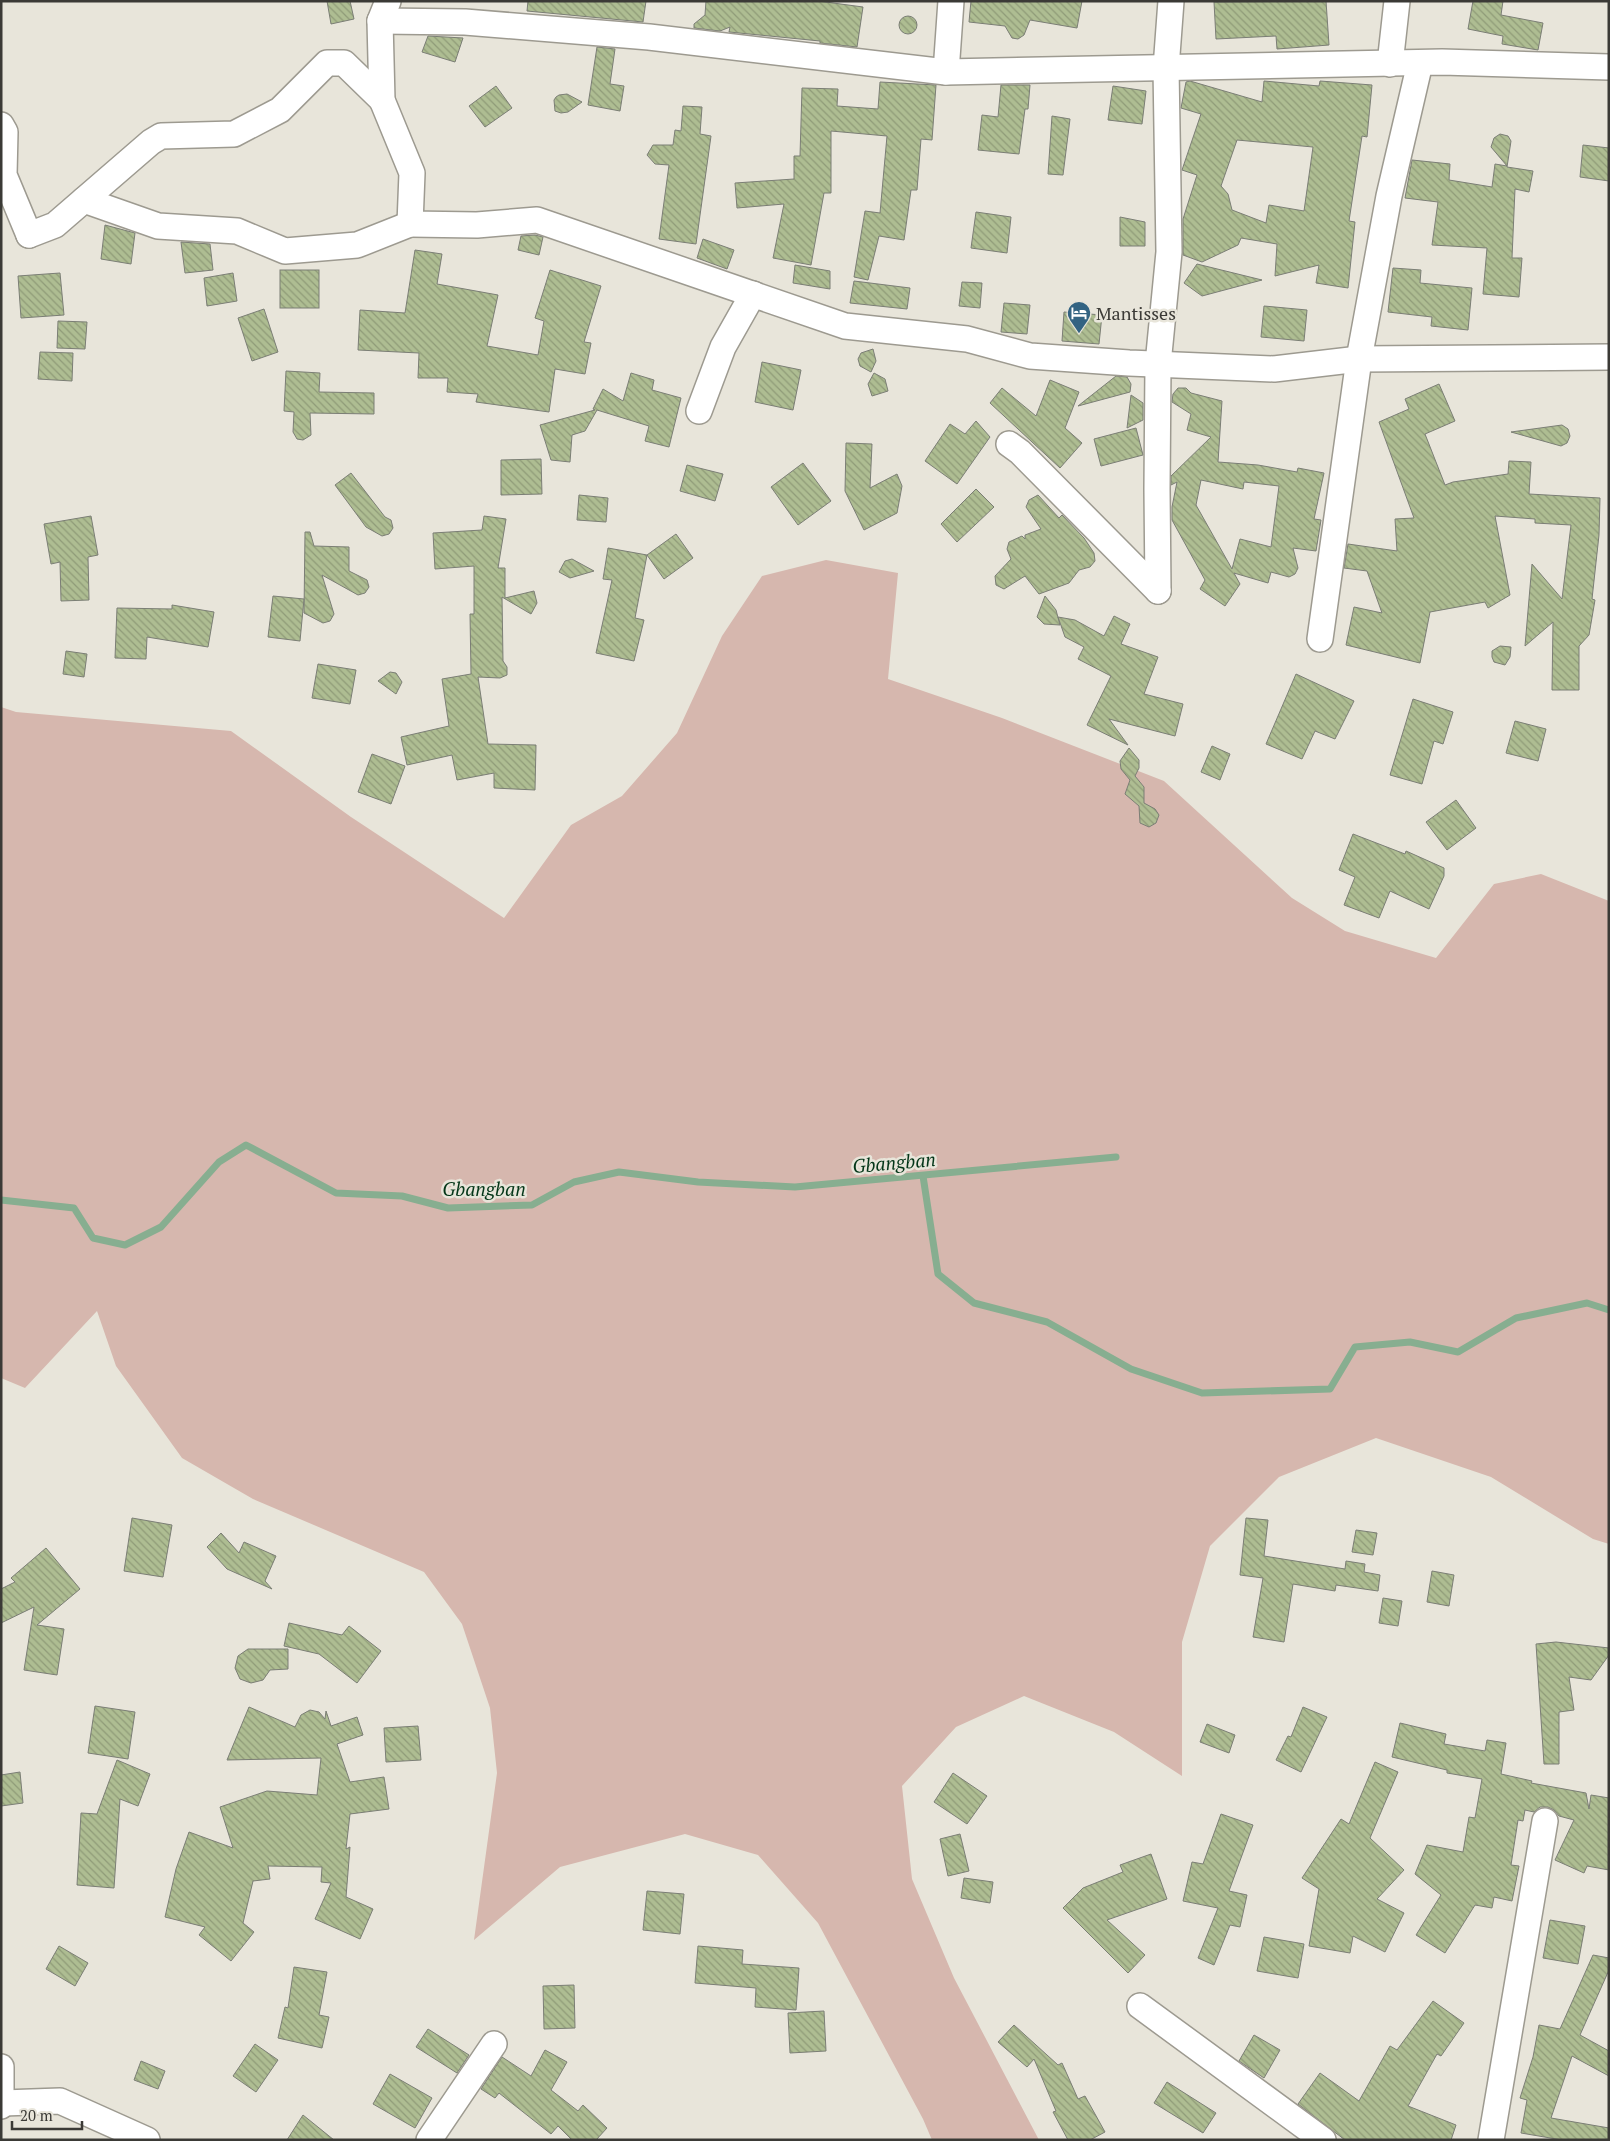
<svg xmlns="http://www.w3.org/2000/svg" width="1610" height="2141" viewBox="0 0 1610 2141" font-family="'PT Serif',serif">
	<defs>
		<pattern id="building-back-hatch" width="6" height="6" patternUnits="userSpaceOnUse" patternTransform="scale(1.25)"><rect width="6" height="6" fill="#aebd92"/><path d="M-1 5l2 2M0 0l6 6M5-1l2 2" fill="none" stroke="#8f9b78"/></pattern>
	</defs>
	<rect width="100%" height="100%" fill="#e8e5da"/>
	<polygon fill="#d6b7ae" points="826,560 898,573 888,679 1002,718 1164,781 1292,898 1345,931 1436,958 1494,884 1541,874 1609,901 1609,1544 1593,1539 1491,1477 1376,1438 1279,1477 1210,1546 1182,1642 1182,1776 1114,1732 1024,1696 956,1727 902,1786 912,1879 954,1978 1039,2140 932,2140 923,2119 818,1923 758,1855 685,1834 560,1867 474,1940 497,1773 490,1708 462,1624 424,1572 253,1499 182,1458 116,1366 97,1311 25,1388 1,1378 1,707 16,712 231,731 351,817 504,918 571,825 622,796 677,733 722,636 762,576"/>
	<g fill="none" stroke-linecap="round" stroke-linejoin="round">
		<g stroke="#87ae90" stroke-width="7">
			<polyline points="923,1176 938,1274 974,1303 1047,1322 1131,1369 1202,1393 1330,1389 1355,1347 1410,1342 1458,1352 1516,1318 1587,1303 1609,1310"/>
			<polyline points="1,1200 74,1208 93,1238 125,1245 161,1227 219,1162 246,1145 336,1193 402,1196 448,1208 532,1205 574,1182 619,1172 698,1182 795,1187 1116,1157"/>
		</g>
	</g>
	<g fill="url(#building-back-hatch)" stroke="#7b7e75" fill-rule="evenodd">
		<polygon points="327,1 350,1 354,19 331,24"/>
		<polygon points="528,1 646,1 643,22 527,11"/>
		<polygon points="706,1 818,1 863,7 857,47 820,43 820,41 729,32 730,27 720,31 694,28 694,24 705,15"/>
		<polygon points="971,1 1082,1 1077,28 1030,20 1024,35 1018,39 1012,38 1005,26 969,22"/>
		<polygon points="1326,1 1329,45 1277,49 1276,36 1216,39 1214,2"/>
		<polygon points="1473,1 1503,1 1501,15 1543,23 1538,50 1502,44 1503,36 1468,29"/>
		<circle cx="908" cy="25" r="9"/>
		<polygon points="428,36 463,38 455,62 422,52"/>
		<polygon points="597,47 615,49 610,84 624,86 620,111 588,105"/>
		<path d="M1190,81L1262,102L1264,81L1319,86L1320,81L1372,85L1367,137L1362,136L1349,221L1355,222L1348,288L1316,283L1319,265L1275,276L1277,244L1241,238L1238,245L1202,262L1183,255V219L1197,175L1182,170L1201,114L1181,108L1186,82ZM1237,140L1313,147L1304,211L1269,205L1266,223L1232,210L1228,194L1221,186Z"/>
		<polygon points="880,82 936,85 932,140 921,139 917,190 911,190 904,240 879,236 868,280 854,277 865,211 880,213 887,136 831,131 831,193 824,193 811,265 773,258 784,204 737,208 735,183 794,179 794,156 800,156 802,88 838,89 837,106 878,109"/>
		<polygon points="1001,85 1030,85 1028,109 1025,109 1019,154 978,150 982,115 998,117"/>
		<polygon points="496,86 512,108 485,127 469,106"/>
		<polygon points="1113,86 1146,91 1142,124 1108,120"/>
		<polygon points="567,94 582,102 568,112 561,113 555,111 554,100 556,97 559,95"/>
		<polygon points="683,106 702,107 700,134 711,136 696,244 659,239 669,165 655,164 647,155 653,145 673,145 675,130 681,131"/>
		<polygon points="1052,116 1070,119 1063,175 1048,174"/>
		<polygon points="1500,134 1508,136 1511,141 1507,167 1533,171 1529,192 1515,189 1512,258 1522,258 1519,297 1483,294 1487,248 1432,245 1438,202 1405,198 1412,160 1450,164 1449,180 1492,187 1495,164 1507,166 1491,147 1494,138"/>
		<polygon points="1583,145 1609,148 1609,181 1580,177"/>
		<polygon points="976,212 1011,217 1007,253 971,248"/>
		<polygon points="1120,217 1145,222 1145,246 1120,246"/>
		<polygon points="105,225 135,233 131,264 101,259"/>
		<polygon points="535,235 543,237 539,255 518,250 521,236"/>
		<polygon points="703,239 734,250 727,269 697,258"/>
		<polygon points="181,242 210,244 213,270 185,273"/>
		<polygon points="415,250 442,254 437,284 498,295 487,346 538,355 544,321 535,318 550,270 601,286 584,342 591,343 585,374 555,369 549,412 476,402 478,394 447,392 448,378 418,378 419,353 358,350 360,310 405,313"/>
		<polygon points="1197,264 1262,280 1202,296 1184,283"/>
		<polygon points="795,265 830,271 830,289 793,283"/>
		<polygon points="1393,268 1421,270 1420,283 1472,288 1468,330 1431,326 1432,317 1388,312"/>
		<rect x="280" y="270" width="39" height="38"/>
		<polygon points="60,273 64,315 21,318 18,276"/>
		<polygon points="233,273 237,301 207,306 204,278"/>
		<polygon points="854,281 910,288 907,309 850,303"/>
		<polygon points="962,282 982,283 980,308 959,306"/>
		<polygon points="1004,303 1030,305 1027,334 1001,332"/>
		<polygon points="1264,306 1307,310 1304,341 1261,337"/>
		<polygon points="264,309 278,352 252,361 238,318"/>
		<polygon points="1064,312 1102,315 1099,344 1062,341"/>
		<polygon points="58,321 87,322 85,349 57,348"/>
		<polygon points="873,349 876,361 871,372 860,366 858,359 861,353"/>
		<polygon points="40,352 73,353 72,381 38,379"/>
		<polygon points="762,362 801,370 793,410 755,402"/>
		<polygon points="286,371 320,373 319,392 374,393 374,414 310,413 311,435 303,440 297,439 293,432 294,412 284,411"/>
		<polygon points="631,373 654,380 652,390 681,398 669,447 645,441 649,426 597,410 585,431 572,435 570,462 551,460 540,425 595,410 593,409 603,389 623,401"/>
		<polygon points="874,373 885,379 888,391 872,396 868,384"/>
		<polygon points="1116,376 1127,377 1131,384 1130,392 1078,406"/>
		<polygon points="1050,380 1079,392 1065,428 1082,443 1060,468 990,403 1002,388 1036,416"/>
		<polygon points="1439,384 1455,421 1425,434 1445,485 1453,482 1508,474 1509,461 1531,462 1529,494 1600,498 1599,535 1592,599 1595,600 1589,635 1579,646 1579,690 1552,690 1553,622 1525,646 1532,564 1562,599 1571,525 1535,523 1535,519 1495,516 1510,595 1488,608 1485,602 1430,612 1420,663 1346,645 1354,607 1382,613 1367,571 1344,568 1348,544 1397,551 1395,519 1414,518 1379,422 1409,409 1405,399"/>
		<path d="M1178,388H1186L1191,393L1222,401L1218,462L1258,465L1297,472L1298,468L1324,473L1314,519L1321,520L1316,551L1293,548L1298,568L1295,574L1289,577L1271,572L1268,583L1234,573L1240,584L1225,606L1200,589L1205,580L1172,520V507L1177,482L1171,485V476L1211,437L1187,430L1191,414L1172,402L1173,394ZM1201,480L1243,489L1244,482L1279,486L1271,547L1240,539L1232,569L1196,505Z"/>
		<polygon points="1131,395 1143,403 1143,420 1127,428"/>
		<polygon points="976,421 990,437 957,484 925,461 950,424 965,434"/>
		<polygon points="1562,425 1568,429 1570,436 1567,443 1561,446 1511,432"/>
		<polygon points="1136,428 1143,455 1101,466 1094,439"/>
		<polygon points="846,443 872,444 870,488 897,474 902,486 897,513 864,530 845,491"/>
		<polygon points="541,459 542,494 501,495 501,460"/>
		<polygon points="803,463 831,501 798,525 771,487"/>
		<polygon points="687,465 723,474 715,501 680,491"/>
		<polygon points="351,473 385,517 391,520 393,528 389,534 382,536 366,527 335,485"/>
		<polygon points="976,489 994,507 957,542 941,524"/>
		<polygon points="579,495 608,498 606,522 577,520"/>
		<polygon points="1038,495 1059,518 1062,515 1084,538 1094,553 1095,561 1090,567 1079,570 1069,583 1039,594 1025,576 1004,589 996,585 995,576 1011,559 1007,549 1009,542 1022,536 1025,539 1025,535 1041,529 1026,507 1029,500"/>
		<polygon points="91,516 98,555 88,557 89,600 61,601 60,562 51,564 44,524"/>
		<polygon points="484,516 506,519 498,568 505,568 505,598 534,591 537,603 531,614 502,597 503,661 507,667 507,675 500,678 478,677 488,744 536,745 535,790 494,788 494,773 457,780 452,755 407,765 401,737 449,726 442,679 471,674 470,614 474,614 474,566 435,569 433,533 482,530"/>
		<polygon points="305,532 310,532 314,546 349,547 349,571 367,580 369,587 365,593 358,595 322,575 334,614 330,621 323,623 304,613"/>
		<polygon points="676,534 693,558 664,579 647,555"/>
		<polygon points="608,548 647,555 635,618 644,620 634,661 596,653 612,580 603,579"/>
		<polygon points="572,559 594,571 570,578 559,572 565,561"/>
		<polygon points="273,596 304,599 300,641 268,637"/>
		<polygon points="1045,596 1056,610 1060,625 1044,624 1037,617"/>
		<polygon points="172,605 214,612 208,647 147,637 146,659 115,658 117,608 172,609"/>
		<polygon points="1114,616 1130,624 1121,644 1158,657 1144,694 1183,704 1175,736 1109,719 1128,745 1087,725 1111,676 1078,659 1084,647 1065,637 1058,617 1075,620 1104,636"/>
		<polygon points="1500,646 1511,647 1510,657 1505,665 1494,662 1492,657 1492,651"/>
		<polygon points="66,651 87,654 84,677 63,674"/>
		<polygon points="318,664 356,670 350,704 312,698"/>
		<polygon points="390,672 396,673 402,682 396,694 378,681"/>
		<polygon points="1296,674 1354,701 1335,739 1315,731 1302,759 1266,744"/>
		<polygon points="1413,699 1453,712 1443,744 1434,741 1422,784 1390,775"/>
		<polygon points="1515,721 1546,729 1538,761 1506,753"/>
		<polygon points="1212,746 1230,754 1220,780 1201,772"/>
		<polygon points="1129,748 1139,760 1139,768 1135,776 1144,787 1144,803 1155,809 1159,815 1156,823 1149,827 1140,823 1139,806 1125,794 1130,780 1121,769 1120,761"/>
		<polygon points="372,754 405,766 391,804 358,792"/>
		<polygon points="1456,800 1476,828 1447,850 1426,822"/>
		<polygon points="1353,834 1405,854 1406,851 1444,868 1444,876 1429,909 1390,891 1379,918 1344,905 1355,877 1339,870"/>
		<polygon points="132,1518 172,1525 163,1577 124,1571"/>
		<polygon points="1246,1518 1268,1520 1264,1556 1345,1569 1346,1561 1365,1564 1364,1572 1380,1575 1378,1591 1336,1585 1335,1591 1293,1584 1284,1642 1253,1637 1263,1578 1240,1575"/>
		<polygon points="1356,1530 1377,1533 1373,1555 1352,1552"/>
		<polygon points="221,1533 239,1553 244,1542 276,1556 265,1581 272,1589 227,1569 207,1547"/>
		<polygon points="46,1548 80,1589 37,1625 64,1629 57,1675 24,1670 34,1607 1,1623 1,1589 15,1582 11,1578"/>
		<polygon points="1432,1571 1454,1575 1449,1606 1427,1602"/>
		<polygon points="1383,1598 1402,1601 1398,1626 1379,1623"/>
		<polygon points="289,1623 342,1635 349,1626 381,1651 357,1683 319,1654 284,1646"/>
		<polygon points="1556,1642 1609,1648 1609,1655 1591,1680 1569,1677 1574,1710 1559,1712 1559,1764 1544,1764 1536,1644"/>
		<polygon points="248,1649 288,1649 288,1669 270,1670 263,1680 251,1683 240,1679 235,1668 238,1656"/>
		<polygon points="95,1706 135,1712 128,1759 88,1753"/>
		<polygon points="249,1707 295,1727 301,1715 310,1710 319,1712 325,1719 326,1711 331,1726 357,1717 363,1735 337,1744 350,1782 384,1777 389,1809 350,1814 346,1849 350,1847 346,1897 373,1909 360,1939 315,1919 331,1883 321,1882 322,1867 268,1866 270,1879 253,1881 243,1923 254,1932 231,1961 199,1935 205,1927 165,1917 176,1869 189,1832 233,1848 220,1807 267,1791 317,1795 321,1758 227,1760"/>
		<polygon points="1303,1707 1327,1717 1301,1772 1276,1760 1288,1736 1291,1737"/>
		<polygon points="1400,1723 1446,1734 1444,1744 1485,1751 1487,1740 1506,1743 1501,1774 1532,1781 1531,1783 1586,1793 1589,1809 1591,1795 1609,1798 1609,1870 1587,1866 1584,1873 1555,1860 1574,1820 1559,1816 1554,1810 1548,1807 1540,1807 1534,1812 1525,1810 1523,1821 1518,1820 1511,1865 1519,1866 1512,1901 1494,1897 1492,1908 1475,1905 1445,1953 1416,1935 1441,1895 1415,1874 1427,1845 1463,1852 1469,1817 1475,1818 1482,1779 1447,1773 1447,1770 1392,1757"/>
		<polygon points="1207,1724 1235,1735 1229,1753 1200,1742"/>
		<polygon points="418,1726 421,1760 386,1762 384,1728"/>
		<polygon points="117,1760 150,1774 138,1806 120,1799 114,1888 77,1885 81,1813 97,1814"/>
		<polygon points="1375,1762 1398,1772 1370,1838 1404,1870 1377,1899 1404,1913 1385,1952 1353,1936 1350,1953 1309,1946 1319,1889 1302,1878 1341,1819 1349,1824"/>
		<polygon points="20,1772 23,1803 1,1806 1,1775"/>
		<polygon points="953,1773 987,1796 967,1824 934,1802"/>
		<polygon points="1221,1814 1253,1825 1229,1891 1247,1895 1240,1927 1230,1925 1214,1965 1198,1958 1218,1908 1183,1901 1192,1862 1203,1864"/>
		<polygon points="960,1834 969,1871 948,1876 940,1839"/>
		<polygon points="1151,1854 1167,1899 1107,1920 1145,1955 1128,1973 1063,1908 1083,1888 1123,1872 1120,1865"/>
		<polygon points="964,1878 993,1882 990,1903 961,1898"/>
		<polygon points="647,1891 684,1894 680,1934 643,1930"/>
		<polygon points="1550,1920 1585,1926 1578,1964 1543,1958"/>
		<polygon points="1264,1937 1304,1944 1298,1978 1257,1971"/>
		<polygon points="59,1946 88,1963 75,1986 46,1969"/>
		<polygon points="698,1946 743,1950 742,1964 799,1968 796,2010 755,2007 756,1988 695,1983"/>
		<polygon points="1593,1955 1609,1958 1609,1970 1580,2035 1609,2051 1609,2076 1572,2056 1551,2118 1609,2128 1609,2140 1562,2140 1521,2133 1527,2100 1520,2098 1533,2057 1539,2025 1560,2029"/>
		<polygon points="294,1967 327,1972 319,2015 329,2017 322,2048 278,2038 285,2007 288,2008"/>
		<polygon points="574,1985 575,2028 544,2029 543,1986"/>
		<polygon points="1433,2001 1464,2023 1441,2056 1437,2054 1408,2106 1456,2125 1451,2140 1345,2140 1298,2104 1320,2073 1359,2101 1390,2046 1397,2050"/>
		<polygon points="824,2011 826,2051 790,2053 788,2013"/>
		<polygon points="1014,2025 1058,2065 1062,2063 1078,2099 1085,2096 1105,2132 1090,2140 1068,2140 1053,2112 1056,2111 1034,2059 1027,2067 998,2042"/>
		<polygon points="428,2029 469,2055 457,2073 416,2047"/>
		<polygon points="1254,2035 1280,2050 1264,2078 1239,2061"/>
		<polygon points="255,2044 278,2060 256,2092 233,2076"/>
		<polygon points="545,2050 567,2062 551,2090 578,2111 583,2105 607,2128 596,2140 572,2140 558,2126 551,2134 499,2093 495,2098 481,2089 502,2057 531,2076"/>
		<polygon points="141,2061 165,2071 158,2089 134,2080"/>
		<polygon points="390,2074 432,2098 415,2128 373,2104"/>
		<polygon points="1167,2082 1216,2113 1203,2133 1154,2103"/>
		<polygon points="303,2115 334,2140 287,2140"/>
	</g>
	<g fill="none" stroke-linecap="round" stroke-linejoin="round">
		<g stroke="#9d9a90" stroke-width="28">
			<g id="minor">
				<polyline points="388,1 380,21 382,100 412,173 410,224 477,225 537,220 845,326 967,339 1030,356 1129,363 1274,369 1359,359 1609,357"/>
				<polyline points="380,21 465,22 649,37 946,72 1442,62 1609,67"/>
				<polyline points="1390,64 1397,1"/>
				<polyline points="946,72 951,1"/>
				<polyline points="1,125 5,132 4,175 29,235"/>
				<polyline points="84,200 158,226 237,231 285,251 357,245 410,224"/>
				<polyline points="29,235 55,225 151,142 161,136 234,134 280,110 327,63 344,63 382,100"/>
				<polyline points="699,411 723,347 753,294"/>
				<polyline points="1009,444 1020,452 1158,591"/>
				<polyline points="1158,591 1157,489 1158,364 1169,252 1166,68 1171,1"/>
				<polyline points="1320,639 1359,359 1389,196 1420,63"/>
				<polyline points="1140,2006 1323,2140"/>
				<polyline points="1,2067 1,2106"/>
				<polyline points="3,2103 60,2101 147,2140"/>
				<polyline points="429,2140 494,2044"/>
				<polyline points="1491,2140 1545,1821"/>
			</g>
		</g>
		<use href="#minor" stroke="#fff" stroke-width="25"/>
	</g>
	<defs>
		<g id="hotel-pin" transform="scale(1.25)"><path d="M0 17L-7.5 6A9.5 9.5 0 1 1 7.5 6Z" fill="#336382" stroke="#e8e5da"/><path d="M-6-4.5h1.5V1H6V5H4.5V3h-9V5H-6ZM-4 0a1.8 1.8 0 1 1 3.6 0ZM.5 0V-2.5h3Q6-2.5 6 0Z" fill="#fff"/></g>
	</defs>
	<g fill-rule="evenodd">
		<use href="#hotel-pin" x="1079" y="313"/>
	</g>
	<g text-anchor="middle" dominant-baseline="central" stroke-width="5" stroke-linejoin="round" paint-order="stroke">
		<g font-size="18" fill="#3b3a36" stroke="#e8e5da" text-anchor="start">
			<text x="1096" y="313">Mantisses</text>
		</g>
		<g font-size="19" font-style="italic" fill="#043618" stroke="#e8e5da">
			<text transform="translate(894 1162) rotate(-5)">Gbangban</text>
			<text x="484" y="1188">Gbangban</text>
		</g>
	</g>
	<rect width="1610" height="2141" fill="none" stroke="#3b3a36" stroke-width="5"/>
	<path d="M12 2121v8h70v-8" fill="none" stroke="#3b3a36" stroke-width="2.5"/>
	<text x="20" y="2121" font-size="15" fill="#3b3a36" stroke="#e8e5da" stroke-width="4" paint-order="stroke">20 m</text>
</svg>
